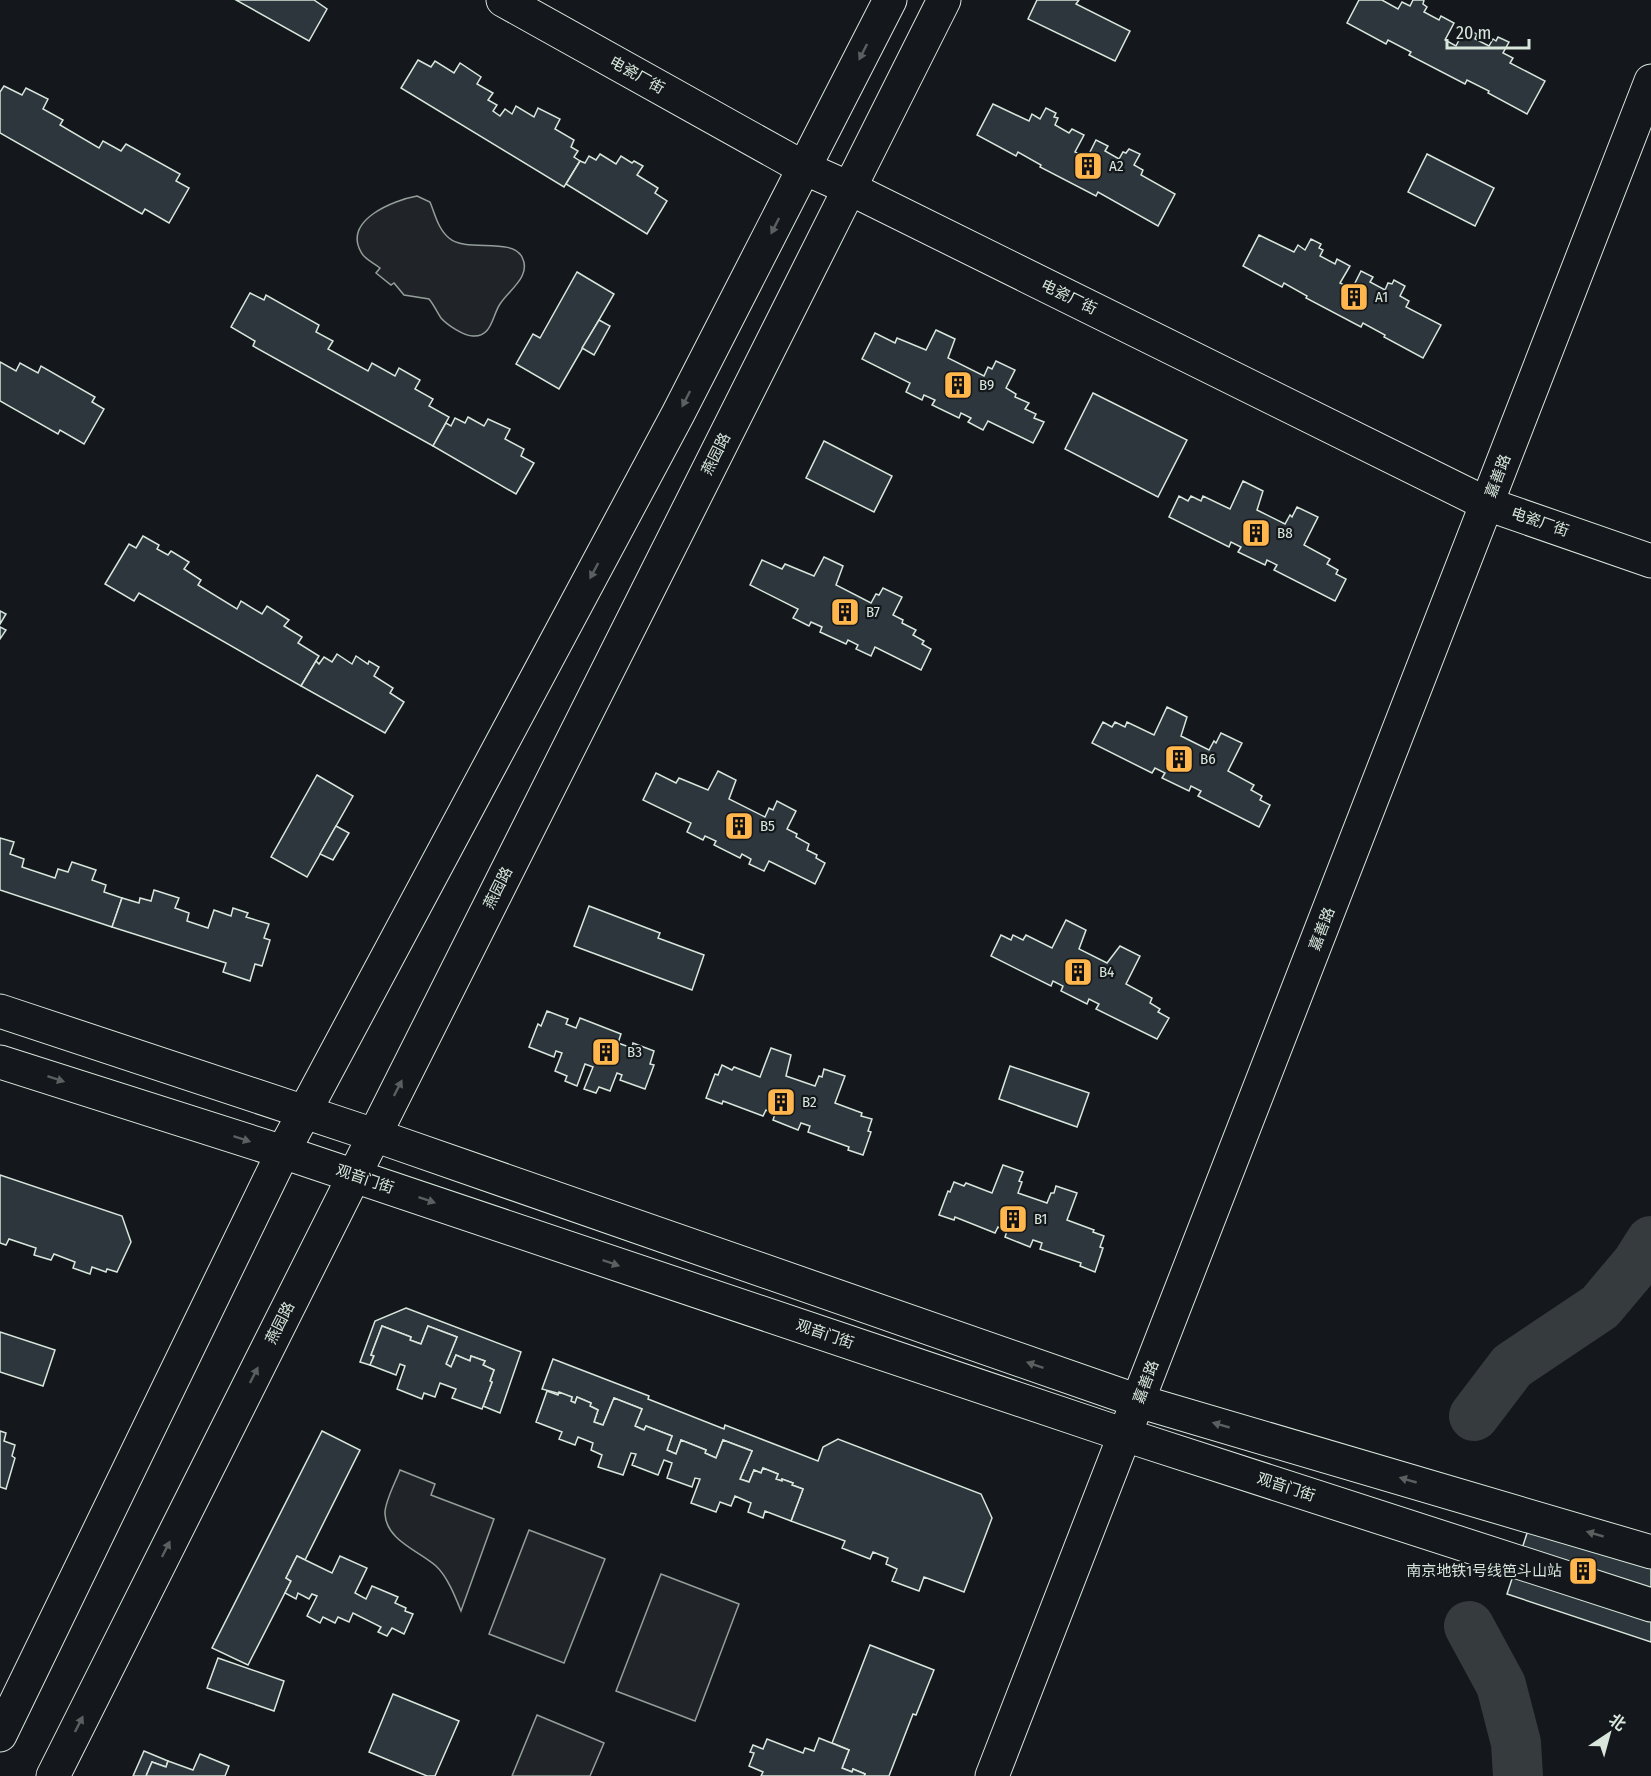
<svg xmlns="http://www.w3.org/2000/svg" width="1651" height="1776" viewBox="0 0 1651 1776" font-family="'Fira Sans Condensed','Noto Sans SC',sans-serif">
	<rect width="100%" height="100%" fill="#14181c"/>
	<g fill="#202428" stroke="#939e99" stroke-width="1.5">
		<path d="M417,196L430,202C435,214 438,229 449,238C466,253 512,237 522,257C532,276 509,290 500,304C492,316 492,337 473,336C464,336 447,325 441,318C437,312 434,305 429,299L404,295L394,283L391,285L376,273L380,268C374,263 364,259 361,252C343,220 394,200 417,196Z"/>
		<path d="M400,1470L435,1484L431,1495L494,1519L461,1611C455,1596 447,1576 436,1566C419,1551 386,1540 385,1514C384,1503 396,1481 400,1470Z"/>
		<polygon points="529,1530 605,1559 564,1663 489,1634"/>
		<polygon points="661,1574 739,1604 695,1721 616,1691"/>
		<polygon points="537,1715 604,1743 590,1776 512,1776"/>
	</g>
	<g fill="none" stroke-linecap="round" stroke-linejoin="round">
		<g stroke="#363b3e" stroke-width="50">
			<polyline points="1474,1416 1512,1366 1600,1307 1637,1263 1651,1241"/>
			<polyline points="1469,1626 1501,1685 1516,1743 1518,1776"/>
		</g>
	</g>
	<g fill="#2c363c" stroke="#d8e6dc" stroke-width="1.5">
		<polygon points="236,0 314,0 327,9 309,41"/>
		<polygon points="1037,0 1079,0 1076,4 1130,31 1115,61 1028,19"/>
		<polygon points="1359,0 1382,0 1398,9 1402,2 1410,6 1413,0 1424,0 1423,4 1427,7 1424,12 1439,20 1441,16 1454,23 1445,40 1456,46 1465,28 1477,34 1475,39 1489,46 1493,39 1496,41 1498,37 1509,42 1503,53 1513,58 1510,63 1545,81 1527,114 1488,93 1489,91 1467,80 1465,84 1409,55 1411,52 1388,40 1386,44 1347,23"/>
		<polygon points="418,60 431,67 435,61 454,73 460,63 481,77 477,84 493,93 488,100 497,105 493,111 500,116 505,109 512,114 516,106 534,117 538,108 560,119 555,129 574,140 571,147 578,151 574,157 580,161 564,187 401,88"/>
		<polygon points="4,86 22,95 26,88 48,99 43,109 63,120 60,125 99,148 103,141 121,151 126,144 180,174 176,181 189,188 169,223 145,209 142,214 0,133 0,92"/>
		<polygon points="993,104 1029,121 1032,114 1040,119 1046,108 1056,113 1054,117 1058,118 1055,125 1069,133 1072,129 1084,135 1075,152 1087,158 1096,140 1108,146 1105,151 1119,159 1123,152 1126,153 1129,149 1140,154 1134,165 1143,170 1141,175 1175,194 1158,226 1098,192 1096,196 1040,167 1041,165 1018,152 1016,156 977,135"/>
		<polygon points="600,154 616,164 621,156 632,163 634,161 643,166 637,175 658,188 655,193 667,201 647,234 566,184 580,161 585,163 589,156 596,160"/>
		<polygon points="1427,154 1494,188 1475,226 1408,192"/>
		<polygon points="1259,235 1294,252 1298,245 1305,250 1311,239 1321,244 1319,248 1323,250 1320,256 1335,264 1337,259 1350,266 1340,283 1352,289 1361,271 1373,277 1370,282 1385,290 1388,283 1392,284 1394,280 1405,286 1400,296 1409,301 1406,307 1441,325 1423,358 1384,337 1385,335 1363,323 1361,327 1306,298 1307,296 1284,283 1282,287 1243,266"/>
		<polygon points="577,272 614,294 559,389 516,364 533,334 540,338"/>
		<polygon points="250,293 264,300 266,295 319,325 316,332 333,341 328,349 368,371 372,363 395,376 399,368 420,380 415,389 433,399 429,406 449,417 433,446 253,346 255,341 231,327"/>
		<polygon points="599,320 610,326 594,355 582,348"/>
		<polygon points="936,330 955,339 948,358 984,376 988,367 992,369 996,361 1015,370 1006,388 1016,394 1015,397 1029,403 1025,409 1036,414 1034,418 1044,422 1033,443 988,421 983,430 968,422 971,418 961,413 959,418 932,405 935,400 924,395 922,400 906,392 910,383 862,359 875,333 895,343 897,338 926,350"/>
		<polygon points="0,362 16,371 20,363 38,373 41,366 95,397 92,402 104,409 84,444 60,430 58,434 0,401"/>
		<polygon points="1093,393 1187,440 1158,497 1065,449"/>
		<polygon points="468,417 484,426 488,419 510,429 505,439 524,449 521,456 534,463 516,494 433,446 446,423 451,426 455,418 465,423"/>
		<polygon points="824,441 892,476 874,512 806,478"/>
		<polygon points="1243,481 1263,491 1257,510 1285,524 1290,515 1292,517 1297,507 1318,517 1304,545 1330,559 1327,564 1338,570 1336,574 1346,579 1335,601 1274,570 1277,565 1267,560 1265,565 1238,552 1241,547 1231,542 1229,547 1169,517 1179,496 1188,501 1191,496 1201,501 1203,496 1230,509"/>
		<polygon points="143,536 159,545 157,549 168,555 171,551 189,562 184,569 201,580 198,585 237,609 241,601 262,614 267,606 289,620 284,626 302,637 298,643 319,656 301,686 139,593 134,601 105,584 129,544 136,548"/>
		<polygon points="824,557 843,566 836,585 871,603 876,594 879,595 883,588 902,597 893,615 903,620 902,623 916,630 913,635 924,641 922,644 931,649 921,670 875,647 871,656 856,649 858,645 848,640 846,644 820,632 822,627 811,622 809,626 793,618 798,609 750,585 762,560 782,569 785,564 814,576"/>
		<polygon points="0,611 6,614 0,624"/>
		<polygon points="0,627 6,630 0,639"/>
		<polygon points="337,654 352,664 356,656 368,664 369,661 379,667 374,676 393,688 390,693 404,702 385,733 301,686 316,661 319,664 324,657 332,662"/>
		<polygon points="1167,707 1187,717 1181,736 1209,750 1214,741 1216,743 1221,733 1242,743 1228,771 1254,785 1251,790 1262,796 1260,800 1270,805 1259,827 1198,796 1201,791 1191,786 1189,791 1162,778 1165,773 1155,768 1152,773 1092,743 1103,722 1112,727 1115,722 1125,727 1127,722 1154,735"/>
		<polygon points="718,771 736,780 729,799 765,817 769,808 773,810 777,801 796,811 787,829 797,834 796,837 809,844 807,850 817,855 816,858 825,863 815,884 769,861 764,871 749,864 751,859 742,854 740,858 714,845 716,841 705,836 703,840 687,832 691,823 643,800 656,773 676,783 679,778 708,790"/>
		<polygon points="317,775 353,796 307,877 271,857"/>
		<polygon points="336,826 349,833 333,860 320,854"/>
		<polygon points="0,838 14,842 10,854 24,859 22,867 55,878 58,869 68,872 72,862 96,870 92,880 106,885 104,892 122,898 112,927 0,890"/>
		<polygon points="154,890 179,898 175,908 189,913 187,921 208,928 214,910 231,916 233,908 248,913 246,917 269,924 264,938 270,940 262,966 255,964 250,981 223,972 226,963 112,927 122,898 139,903 140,898 151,901"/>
		<polygon points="589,906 660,933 658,938 704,955 692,990 574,946"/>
		<polygon points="1066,920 1086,930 1079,949 1107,963 1120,946 1140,956 1126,984 1152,998 1150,1003 1160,1009 1158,1012 1169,1018 1157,1039 1096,1009 1099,1004 1089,999 1087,1004 1061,991 1063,986 1053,981 1051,986 991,956 1001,935 1011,940 1013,935 1023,940 1026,935 1052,948"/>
		<polygon points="547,1011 568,1019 566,1024 576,1028 580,1018 621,1034 618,1043 632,1048 633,1043 654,1051 650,1064 654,1065 645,1089 620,1080 622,1075 617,1073 610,1091 599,1087 596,1093 584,1089 593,1067 585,1064 577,1086 565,1081 567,1076 555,1071 562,1053 556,1051 554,1057 529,1047 538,1024 541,1026"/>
		<polygon points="771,1048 791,1055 786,1076 815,1086 819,1076 822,1077 824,1069 845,1076 835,1103 862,1113 861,1116 872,1119 868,1131 871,1132 863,1155 848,1150 849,1147 808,1132 810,1126 801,1123 798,1130 773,1120 775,1114 766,1110 763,1116 723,1101 722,1104 706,1098 715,1074 718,1075 722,1065 732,1070 734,1067 760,1077"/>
		<polygon points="1010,1066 1089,1093 1077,1127 999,1099"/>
		<polygon points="1003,1165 1023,1172 1019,1181 1022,1182 1018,1193 1047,1203 1051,1193 1054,1193 1056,1186 1077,1193 1067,1220 1094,1230 1093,1232 1104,1236 1100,1247 1103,1248 1095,1272 1080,1266 1081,1263 1040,1249 1042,1243 1033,1240 1030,1247 1005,1237 1007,1231 998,1227 995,1233 955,1217 954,1220 939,1215 948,1191 950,1192 954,1182 964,1186 966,1183 992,1193"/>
		<polygon points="0,1175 122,1216 131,1242 117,1272 107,1269 106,1272 92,1267 90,1274 73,1268 75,1262 54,1254 51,1260 34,1255 36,1248 9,1239 6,1245 0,1243"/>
		<polygon points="406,1308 521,1352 500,1413 483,1406 492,1382 490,1381 494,1370 483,1365 485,1361 471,1356 470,1361 456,1355 451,1367 446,1364 457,1337 428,1326 421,1344 410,1340 411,1337 382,1326 371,1355 374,1356 370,1365 360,1362 375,1321"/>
		<polygon points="382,1326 411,1337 410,1340 421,1344 428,1326 457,1337 446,1364 451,1367 456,1355 470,1361 471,1356 485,1361 483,1365 494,1370 490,1381 492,1382 482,1409 452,1398 456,1389 440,1383 435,1397 424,1393 422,1399 397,1389 405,1366 400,1364 396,1375 370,1365 374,1356 371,1355"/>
		<polygon points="0,1332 55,1350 43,1386 0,1372"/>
		<polygon points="553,1359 649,1396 648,1399 724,1429 725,1425 818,1461 823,1447 838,1439 981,1494 992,1518 964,1592 924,1577 919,1591 892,1581 897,1569 886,1564 888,1558 873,1552 870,1559 842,1548 845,1541 791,1521 803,1489 792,1485 793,1483 782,1479 782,1481 776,1479 778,1474 763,1468 761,1473 754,1470 749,1482 740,1479 752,1451 723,1440 716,1458 705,1453 706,1450 681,1440 676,1454 667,1450 672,1436 646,1426 644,1430 635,1426 642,1409 614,1398 603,1425 594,1422 598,1410 590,1406 591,1403 577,1397 575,1403 571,1401 572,1397 542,1389"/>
		<polygon points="547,1391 558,1395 559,1392 572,1397 571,1401 575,1403 577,1397 591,1403 590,1406 598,1410 594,1422 603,1425 614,1398 642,1409 635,1426 644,1430 646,1426 672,1436 667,1450 676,1454 681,1440 706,1450 705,1453 716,1458 723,1440 752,1451 740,1479 749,1482 754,1470 761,1473 763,1468 778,1474 776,1479 782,1481 782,1479 793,1483 792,1485 803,1489 791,1521 765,1511 763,1518 748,1512 751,1503 735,1496 731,1506 720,1502 716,1512 691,1503 700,1479 695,1478 692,1487 667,1478 672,1463 664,1460 658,1475 632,1465 636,1454 631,1453 623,1475 598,1467 602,1455 591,1450 593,1443 578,1437 575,1445 559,1439 562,1432 536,1422"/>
		<polygon points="0,1431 6,1433 4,1441 15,1445 12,1456 15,1458 6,1489 0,1487"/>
		<polygon points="322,1431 360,1450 305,1560 297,1556 286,1578 291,1581 248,1665 212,1648"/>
		<polygon points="1535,1509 1651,1547 1651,1642 1507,1594"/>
		<polygon points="297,1556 332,1573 340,1556 367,1568 355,1593 366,1599 372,1586 398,1597 395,1603 406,1608 405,1611 413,1614 404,1634 392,1628 387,1636 378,1632 381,1627 353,1613 349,1622 338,1617 335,1623 323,1617 320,1623 307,1616 317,1596 312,1594 309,1599 298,1593 296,1599 285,1593 291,1581 286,1578"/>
		<polygon points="870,1645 934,1670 916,1715 913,1714 889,1776 864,1776 865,1774 853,1769 852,1772 842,1768 849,1750 832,1743"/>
		<polygon points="218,1658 284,1681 274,1711 207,1688"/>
		<polygon points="393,1694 459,1721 435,1776 427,1776 369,1752"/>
		<polygon points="819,1738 849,1750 842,1768 852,1772 853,1769 865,1774 864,1776 761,1776 763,1772 749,1766 754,1753 750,1752 753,1745 763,1749 767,1739 803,1753 805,1748 814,1751"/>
		<polygon points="144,1751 168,1761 166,1767 152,1762 146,1776 133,1776"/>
		<polygon points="200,1754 229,1766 225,1776 146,1776 152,1762 166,1767 168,1761 193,1770"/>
	</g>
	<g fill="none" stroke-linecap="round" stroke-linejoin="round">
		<g stroke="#d8e6dc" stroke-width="35">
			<g id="secondary">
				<polyline points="503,0 804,168 849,188 1487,504 1651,561"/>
				<polyline points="0,1011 374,1135 1138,1401 1651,1552"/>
				<polyline points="0,1062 283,1152 1125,1435 1651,1605"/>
				<polyline points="0,1735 283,1152 678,414 890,0"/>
				<polyline points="53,1776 944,0"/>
				<polyline points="992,1776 1651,81"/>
			</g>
		</g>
		<use href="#secondary" stroke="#14181c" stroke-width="33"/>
	</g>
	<defs><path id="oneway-solid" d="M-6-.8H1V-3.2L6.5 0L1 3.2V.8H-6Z" transform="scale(1.5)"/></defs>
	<g fill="#59605f">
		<use href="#oneway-solid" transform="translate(863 52) rotate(117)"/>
		<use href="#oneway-solid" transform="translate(775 226) rotate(117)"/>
		<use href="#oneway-solid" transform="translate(686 399) rotate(117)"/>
		<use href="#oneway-solid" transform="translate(594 571) rotate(118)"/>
		<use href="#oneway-solid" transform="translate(56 1079) rotate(18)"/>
		<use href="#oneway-solid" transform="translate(398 1088) rotate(-63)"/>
		<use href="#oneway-solid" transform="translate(242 1139) rotate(18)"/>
		<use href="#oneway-solid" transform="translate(427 1200) rotate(19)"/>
		<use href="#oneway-solid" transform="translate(611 1263) rotate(19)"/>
		<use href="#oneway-solid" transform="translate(1035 1365) rotate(-161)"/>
		<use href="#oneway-solid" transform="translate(254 1375) rotate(-63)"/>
		<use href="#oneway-solid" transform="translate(1221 1425) rotate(-164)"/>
		<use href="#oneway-solid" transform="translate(1408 1480) rotate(-164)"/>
		<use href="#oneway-solid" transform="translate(1595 1534) rotate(-164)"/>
		<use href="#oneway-solid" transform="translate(166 1549) rotate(-63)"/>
		<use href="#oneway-solid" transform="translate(79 1724) rotate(-63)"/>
	</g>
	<defs>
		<g id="building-square" transform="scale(1.5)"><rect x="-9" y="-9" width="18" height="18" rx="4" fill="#ffb74d" stroke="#14181c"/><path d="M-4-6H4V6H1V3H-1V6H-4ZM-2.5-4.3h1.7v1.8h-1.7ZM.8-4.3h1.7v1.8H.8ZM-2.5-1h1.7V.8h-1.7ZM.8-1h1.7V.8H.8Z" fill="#111"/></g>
	</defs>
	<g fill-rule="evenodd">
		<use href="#building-square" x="1088" y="166"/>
		<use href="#building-square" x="1354" y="297"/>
		<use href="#building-square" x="958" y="385"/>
		<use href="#building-square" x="1256" y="533"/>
		<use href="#building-square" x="845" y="612"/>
		<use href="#building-square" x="1179" y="759"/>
		<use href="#building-square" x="739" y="826"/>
		<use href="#building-square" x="1078" y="972"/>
		<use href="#building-square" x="606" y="1052"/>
		<use href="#building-square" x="781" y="1102"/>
		<use href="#building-square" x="1013" y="1219"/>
		<use href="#building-square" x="1583" y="1571"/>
	</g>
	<g text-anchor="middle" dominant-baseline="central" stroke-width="4.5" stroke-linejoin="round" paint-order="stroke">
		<g font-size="15" fill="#d8e6dc" stroke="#14181c">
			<text transform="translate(637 75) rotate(29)">电瓷厂街</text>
			<text transform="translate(1069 297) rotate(26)">电瓷厂街</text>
			<text transform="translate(716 454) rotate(-63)">燕园路</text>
			<text transform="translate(1498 476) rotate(-69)">嘉善路</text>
			<text transform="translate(1540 522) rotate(19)">电瓷厂街</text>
			<text transform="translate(498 888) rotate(-63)">燕园路</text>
			<text transform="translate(1322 929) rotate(-69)">嘉善路</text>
			<text transform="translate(365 1179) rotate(19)">观音门街</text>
			<text transform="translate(280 1323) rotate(-63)">燕园路</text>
			<text transform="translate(825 1334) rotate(19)">观音门街</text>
			<text transform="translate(1146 1382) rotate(-69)">嘉善路</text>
			<text transform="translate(1286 1487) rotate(18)">观音门街</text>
		</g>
		<g font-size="15" fill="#d8e6dc" stroke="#14181c" text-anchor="start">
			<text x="1109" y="166">A2</text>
			<text x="1375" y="297">A1</text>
			<text x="979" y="385">B9</text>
			<text x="1277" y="533">B8</text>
			<text x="866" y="612">B7</text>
			<text x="1200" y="759">B6</text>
			<text x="760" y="826">B5</text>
			<text x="1099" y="972">B4</text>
			<text x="627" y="1052">B3</text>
			<text x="802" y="1102">B2</text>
			<text x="1034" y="1219">B1</text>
			<text x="1562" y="1571" text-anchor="end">南京地铁1号线笆斗山站</text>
		</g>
	</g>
	<g transform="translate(1609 1734) rotate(36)" stroke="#14181c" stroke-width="4.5" paint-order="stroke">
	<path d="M0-4.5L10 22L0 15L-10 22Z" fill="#d8e6dc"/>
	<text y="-9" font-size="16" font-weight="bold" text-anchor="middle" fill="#d8e6dc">北</text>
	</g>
	<path d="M1447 39v9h82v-9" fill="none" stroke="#d8e6dc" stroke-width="3"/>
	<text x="1456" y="39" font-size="18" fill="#d8e6dc" stroke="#14181c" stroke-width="4.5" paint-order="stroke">20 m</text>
</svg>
